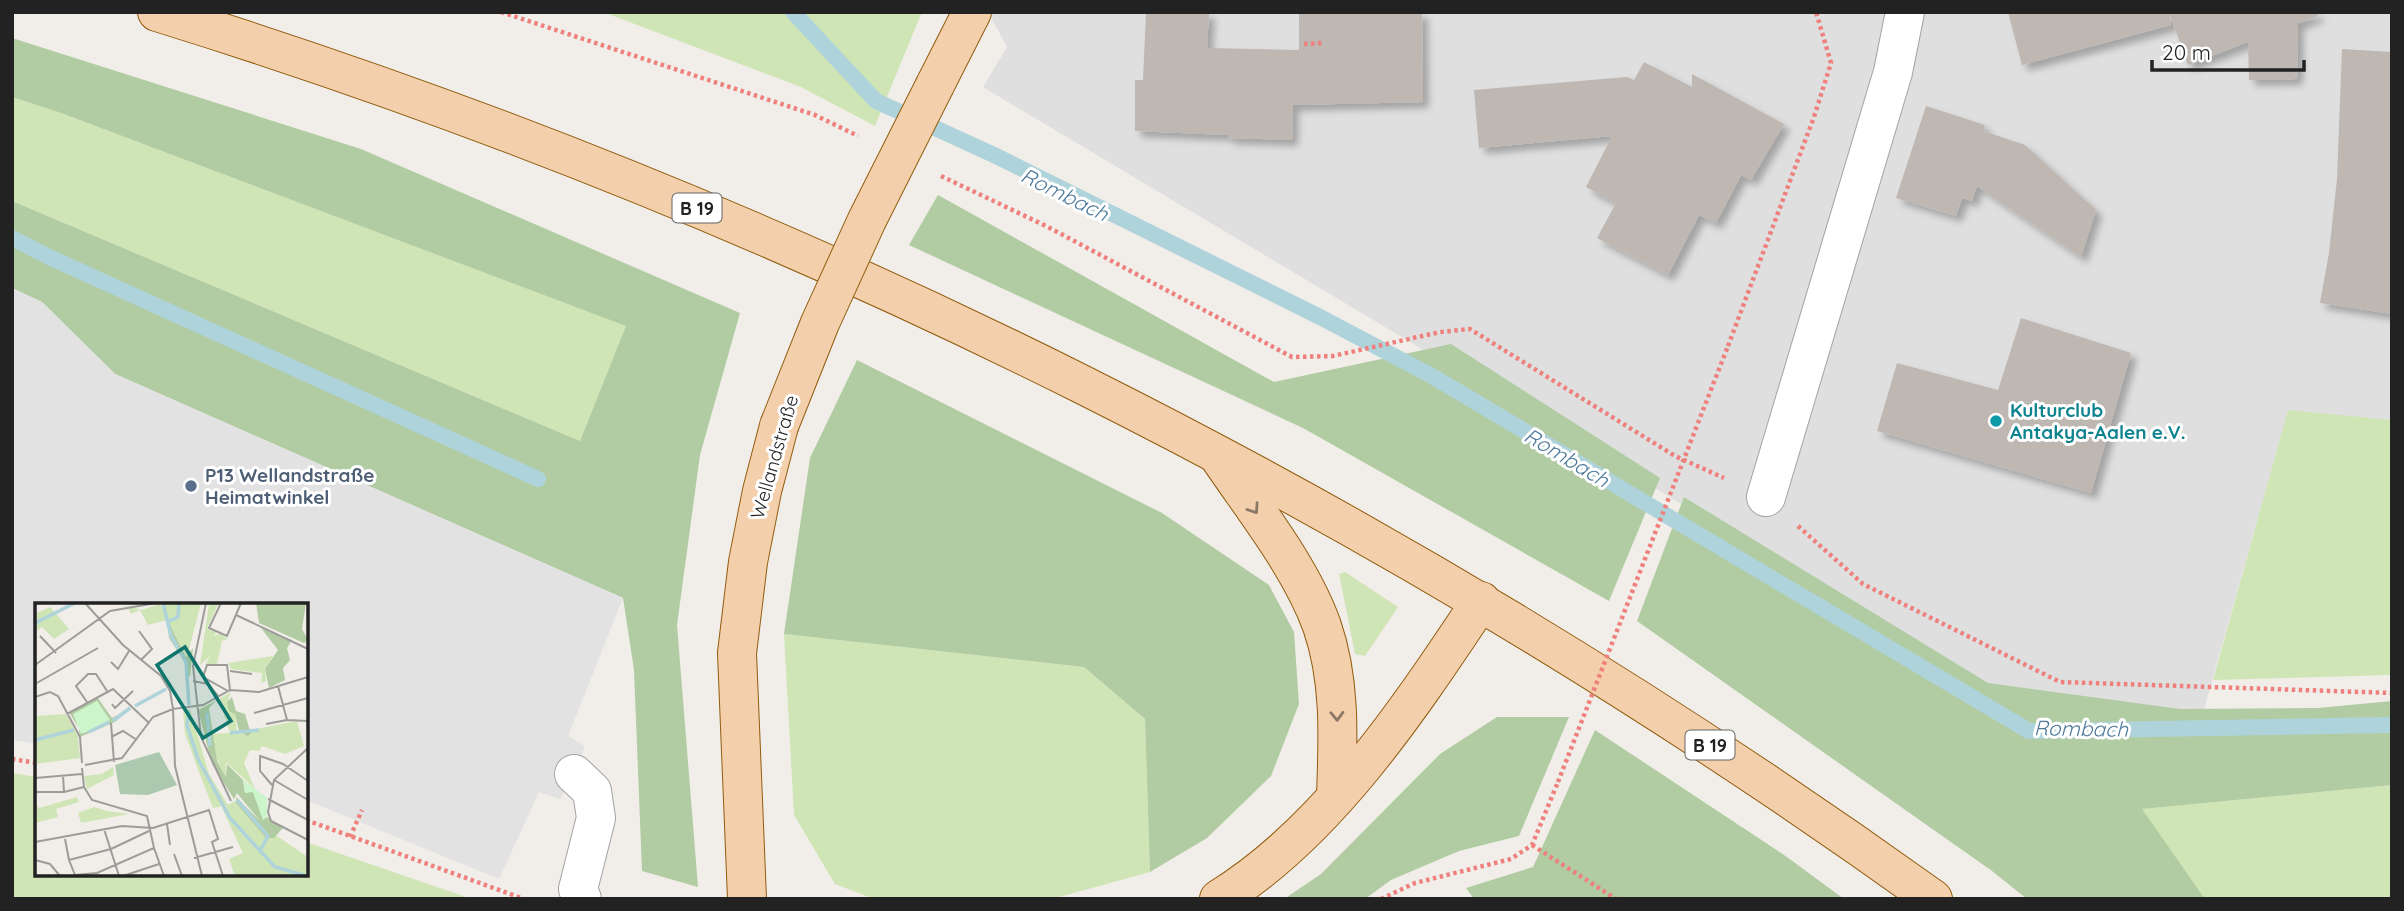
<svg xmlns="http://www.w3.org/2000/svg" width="2404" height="911" viewBox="0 0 2404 911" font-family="Quicksand,sans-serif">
	<defs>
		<filter id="shadow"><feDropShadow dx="6" dy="6" stdDeviation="3.5" flood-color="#0004"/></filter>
	</defs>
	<rect width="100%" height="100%" fill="#f1eee9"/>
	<polygon fill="#dfdfdf" points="988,12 2392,12 2392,420 2288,411 2201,720 1988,687 983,87 1007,47"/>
	<g fill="#d0e5b5">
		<polygon points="603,12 922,12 875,126 801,87"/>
		<polygon points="12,97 61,113 627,326 580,441 12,201"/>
		<polygon points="2288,410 2392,420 2392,675 2213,680"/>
		<polygon points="1345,572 1398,607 1365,656 1355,654 1339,574"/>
		<polygon points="784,634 1084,667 1145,719 1150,872 1052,899 874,899 835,884 794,815"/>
		<polygon points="12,773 37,777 37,874 306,874 306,842 472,899 12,899"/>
		<polygon points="2392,785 2392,899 2205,899 2141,809"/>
	</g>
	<g fill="#b1cca2">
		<polygon points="12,38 361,149 740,313 700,455 677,625 698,887 642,871 634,670 623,598 115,374 42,302 12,288 12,201 580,441 626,326 61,113 12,97"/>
		<polygon points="938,195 1274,382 1451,344 1660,478 1609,601 1303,428 909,245"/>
		<polygon points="857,360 1162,513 1269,585 1294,632 1299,704 1271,776 1207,838 1150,872 1145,719 1084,667 784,634 810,458"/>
		<polygon points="1684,497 1988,683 2180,709 2318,708 2392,701 2392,785 2142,809 2205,899 2027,899 1992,871 1637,621"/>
		<polygon points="1497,717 1569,717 1519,836 1459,851 1391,880 1365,899 1284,899 1321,874 1440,754"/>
		<polygon points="1595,730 1787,857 1844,899 1474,899 1466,888 1533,867"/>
	</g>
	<polygon fill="#e2e2e2" points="12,288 42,302 115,374 623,598 568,736 585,746 574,774 560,799 539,792 499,879 306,800 306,605 37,605 37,744 12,740"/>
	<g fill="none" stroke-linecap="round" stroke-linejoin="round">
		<g stroke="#aed3da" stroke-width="16">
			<polyline points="793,12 876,101 994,155 1320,317 1432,376 2029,731 2392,725"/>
			<polyline points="12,238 49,257 538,479"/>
		</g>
	</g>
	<g fill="#beb7b2" filter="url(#shadow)">
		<polygon points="1146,12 1209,12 1207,48 1299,50 1299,12 1422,12 1423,102 1293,105 1292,140 1228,138 1228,135 1135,131 1135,80 1143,80"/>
		<polygon points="2008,12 2317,12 2318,16 2298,23 2297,79 2249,80 2248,42 2188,65 2170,15 2171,25 2022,65"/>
		<polygon points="2342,49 2392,52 2392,314 2320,303 2329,253 2337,179"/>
		<polygon points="1644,62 1692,87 1692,74 1784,124 1751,180 1741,175 1716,223 1699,215 1668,275 1597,238 1616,203 1586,187 1612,136 1479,148 1474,90 1627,77 1634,80"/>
		<polygon points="1926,106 1985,125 1983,131 2025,145 2096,210 2081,257 1977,186 1972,201 1962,198 1956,216 1896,198"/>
		<polygon points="2021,318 2131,353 2091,493 1877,431 1897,363 1998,390"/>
	</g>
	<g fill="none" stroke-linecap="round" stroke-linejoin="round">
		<g stroke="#a3a3a3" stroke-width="40">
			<g id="minor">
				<polyline points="1766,497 1893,72 1905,12"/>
				<polyline points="574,774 592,791 596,818 578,889 582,899"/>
			</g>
		</g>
		<g stroke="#915c0e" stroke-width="40">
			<g id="major">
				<path d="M157,12C793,209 1393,511 1933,899"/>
				<polyline points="935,85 972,12"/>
				<path d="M1219,457C1254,509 1301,567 1322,626C1341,681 1338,739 1336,796"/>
				<polyline points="747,899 737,653 748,562 762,491 779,426"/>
				<path d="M1219,899C1328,832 1411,706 1481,601"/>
			</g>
		</g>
		<g stroke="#ee817d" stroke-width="4.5" stroke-dasharray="3.5 3.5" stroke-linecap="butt">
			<polyline points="501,12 815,115 858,136"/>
			<polyline points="1304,44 1322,43"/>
			<polyline points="941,176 1046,226 1292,357 1333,356 1440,332 1470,329 1675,456 1724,478"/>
			<polyline points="1728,346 1814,117 1831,63 1816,12"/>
			<polyline points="1798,526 1863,584 2060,682 2392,693"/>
			<polyline points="12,759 37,763"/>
			<polyline points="306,820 524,899"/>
			<polyline points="350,837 362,810"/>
			<polyline points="1532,845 1616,899"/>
			<polyline points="1381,899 1415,883 1511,859 1532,845 1558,782"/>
		</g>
		<use href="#minor" stroke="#fff" stroke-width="38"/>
		<use href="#major" stroke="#f4cfab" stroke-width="38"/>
		<g stroke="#915c0e" stroke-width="40" stroke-linecap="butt">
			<polyline id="major-bridge" points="779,426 820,323 867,220 935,85"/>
		</g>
		<polyline stroke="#ee817d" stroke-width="4.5" stroke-dasharray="3.5 3.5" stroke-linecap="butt" points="1558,782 1728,346"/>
		<use href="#major-bridge" stroke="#f4cfab" stroke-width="38"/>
	</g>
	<defs><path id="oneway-chevron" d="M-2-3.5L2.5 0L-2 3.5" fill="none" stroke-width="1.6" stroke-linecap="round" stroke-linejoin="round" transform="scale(1.75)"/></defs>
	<g stroke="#8b7866">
		<use href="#oneway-chevron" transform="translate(1254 509) rotate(56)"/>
		<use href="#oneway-chevron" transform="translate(1337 716) rotate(88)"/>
	</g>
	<circle fill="#0f9aa8" stroke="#fff" stroke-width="2.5" cx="1996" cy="421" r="7"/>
	<circle fill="#5c6f8a" stroke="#fff" stroke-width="2.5" cx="191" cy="486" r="7"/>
	<g text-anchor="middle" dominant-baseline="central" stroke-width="6" stroke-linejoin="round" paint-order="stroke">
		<g fill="#fff" stroke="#646464" stroke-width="2">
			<rect x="672.5" y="193.5" width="49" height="29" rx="5"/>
			<rect x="1685.5" y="730.5" width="49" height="29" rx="5"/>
		</g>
		<g font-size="18" font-weight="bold" fill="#222">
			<text x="697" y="208">B 19</text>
			<text x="1710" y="745">B 19</text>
		</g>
		<g font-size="19" font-weight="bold" fill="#0d838f" stroke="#fff" text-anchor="start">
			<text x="2010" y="410">Kulturclub<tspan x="2010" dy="22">Antakya-Aalen e.V.</tspan></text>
		</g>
		<g font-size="19" fill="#222" stroke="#fff">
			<text transform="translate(774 457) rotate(-74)">Wellandstraße</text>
		</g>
		<g font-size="19" font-weight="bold" fill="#4e5e75" stroke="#fff" text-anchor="start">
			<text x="205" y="475">P13 Wellandstraße<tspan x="205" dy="22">Heimatwinkel</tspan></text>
		</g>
		<g font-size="21" font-style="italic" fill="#4f7a9b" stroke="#fff">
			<text transform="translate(1065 194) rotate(26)">Rombach</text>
			<text transform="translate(1567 457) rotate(31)">Rombach</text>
			<text transform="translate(2081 728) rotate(1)">Rombach</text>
		</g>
	</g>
	<g transform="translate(35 603)">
		<rect width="273" height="273" fill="#f1eee9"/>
		<path d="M127,0H166L152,54L132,17L113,22L105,7L96,11L92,3L107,7L124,1L128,5ZM174,0L183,1L172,26L181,29L179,34L184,30L193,36L187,38L182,61H171L175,53L165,62ZM15,4L34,26L19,36L7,24L0,29V11ZM238,53L230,66L231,78L226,80L227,70L196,66L193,60ZM196,89L192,100L200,111L202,129L212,133L215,127L262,118L269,143L250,151L227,143L224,148L215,147L209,160L220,186L191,159V174L178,148L176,131L195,130L184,96ZM155,106L174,171L193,202L178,205L167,177L150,131L148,107ZM31,111L43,133L45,155L0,161V113ZM78,164L79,172L52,186L49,173L67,171ZM42,194L44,199L21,206L23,214L0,220V200L4,205ZM200,198L232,232L242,233L273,254V273H200L194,256L208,250L187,205ZM59,204L72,208L94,211L46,220L43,210Z" fill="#d0e5b5"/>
		<path d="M221,0H271L267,26L273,37L269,40L224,20ZM132,16L151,54L158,45L155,73L151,74V61L134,35ZM226,25L257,37L252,45L255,57L248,65L250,77L234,85L230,66L243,47ZM62,94L77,115L97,104L80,119L45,134L44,127L49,130L74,118L62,98L39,113L43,124L34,109ZM197,94L201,108L210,111L216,131L212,133L204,128L200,111L194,108L192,99ZM182,97L174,105L182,158L191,174L192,161L208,177L210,190L218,188L228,216L232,214L248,225L239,235H231L201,200V194L225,218L202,190L199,196L177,161L163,107Z" fill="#b1cca2"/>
		<path d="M124,149L142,182L113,192L85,191L80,162Z" fill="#acc8af"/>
		<path d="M62,98L75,117L46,131L38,111ZM208,177L232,195V214L228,217L218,189L210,190Z" fill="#ccf5cc"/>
		<path fill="none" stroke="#aed3da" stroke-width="3.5" d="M128,0L136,33L151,59L154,102M132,19L143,14L144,0M0,20L40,0M100,103L131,86M154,108L152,122L163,156L195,215L240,264L272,273M172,110L175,143M78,118L95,105M54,129L74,119M195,130L224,127M0,137L39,127M202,197L233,233L225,248"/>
		<path fill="none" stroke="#9e9c99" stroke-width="2" d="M50,0L88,42L126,73L135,88L138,106L168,102L195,87L224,89L273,74M186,0L174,25L192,33L206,0M201,12L273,46M104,28L117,46L106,57M5,33L21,50M76,59L83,66L94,48M0,62L75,8L121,0M195,68L217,71M158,78L173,81L183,93M0,81L63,45M243,83L252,117L273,118M193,88L168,74L172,62H192L195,87M0,94L15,89L23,93L45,134L47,160M52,99L41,83L53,71H61L72,88M77,101L80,105L98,88M219,110L273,95M32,111L78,86L114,120M76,120L79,159M231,121L252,117M76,134L88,128L102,137M166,134L158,63L171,0M166,134L196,198M273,145L239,177L233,209L236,218L273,237M50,162L87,155L118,114L138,106L140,163L167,273M28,172L29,189L49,184M0,175L47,171M239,177L273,197M237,182L225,168V153L248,161L273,178M0,189H29M233,196L273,217M132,221L135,242M69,226L84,273M30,236L34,257L76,246L114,228M0,239L87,223L118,225L174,207L183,236L177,239L188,273M119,245L129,273M139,251L147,273M159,255L198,244M0,257L15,261L25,273M34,257L40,272L62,270L119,245L112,213L57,197L49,184L47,165M88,273L124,261"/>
		<path fill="#0f766e" fill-opacity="0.15" stroke="#0f766e" stroke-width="3.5" d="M150,44L196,118L168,135L122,62Z"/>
		<rect width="273" height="273" fill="none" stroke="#222" stroke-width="3.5"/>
	</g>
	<rect width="2404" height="911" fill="none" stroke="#222222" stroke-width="28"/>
	<path d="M2152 60v10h152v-10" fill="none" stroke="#222222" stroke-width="3.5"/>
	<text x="2162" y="60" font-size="21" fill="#222222" stroke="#ffffff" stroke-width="5" paint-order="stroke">20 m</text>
</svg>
